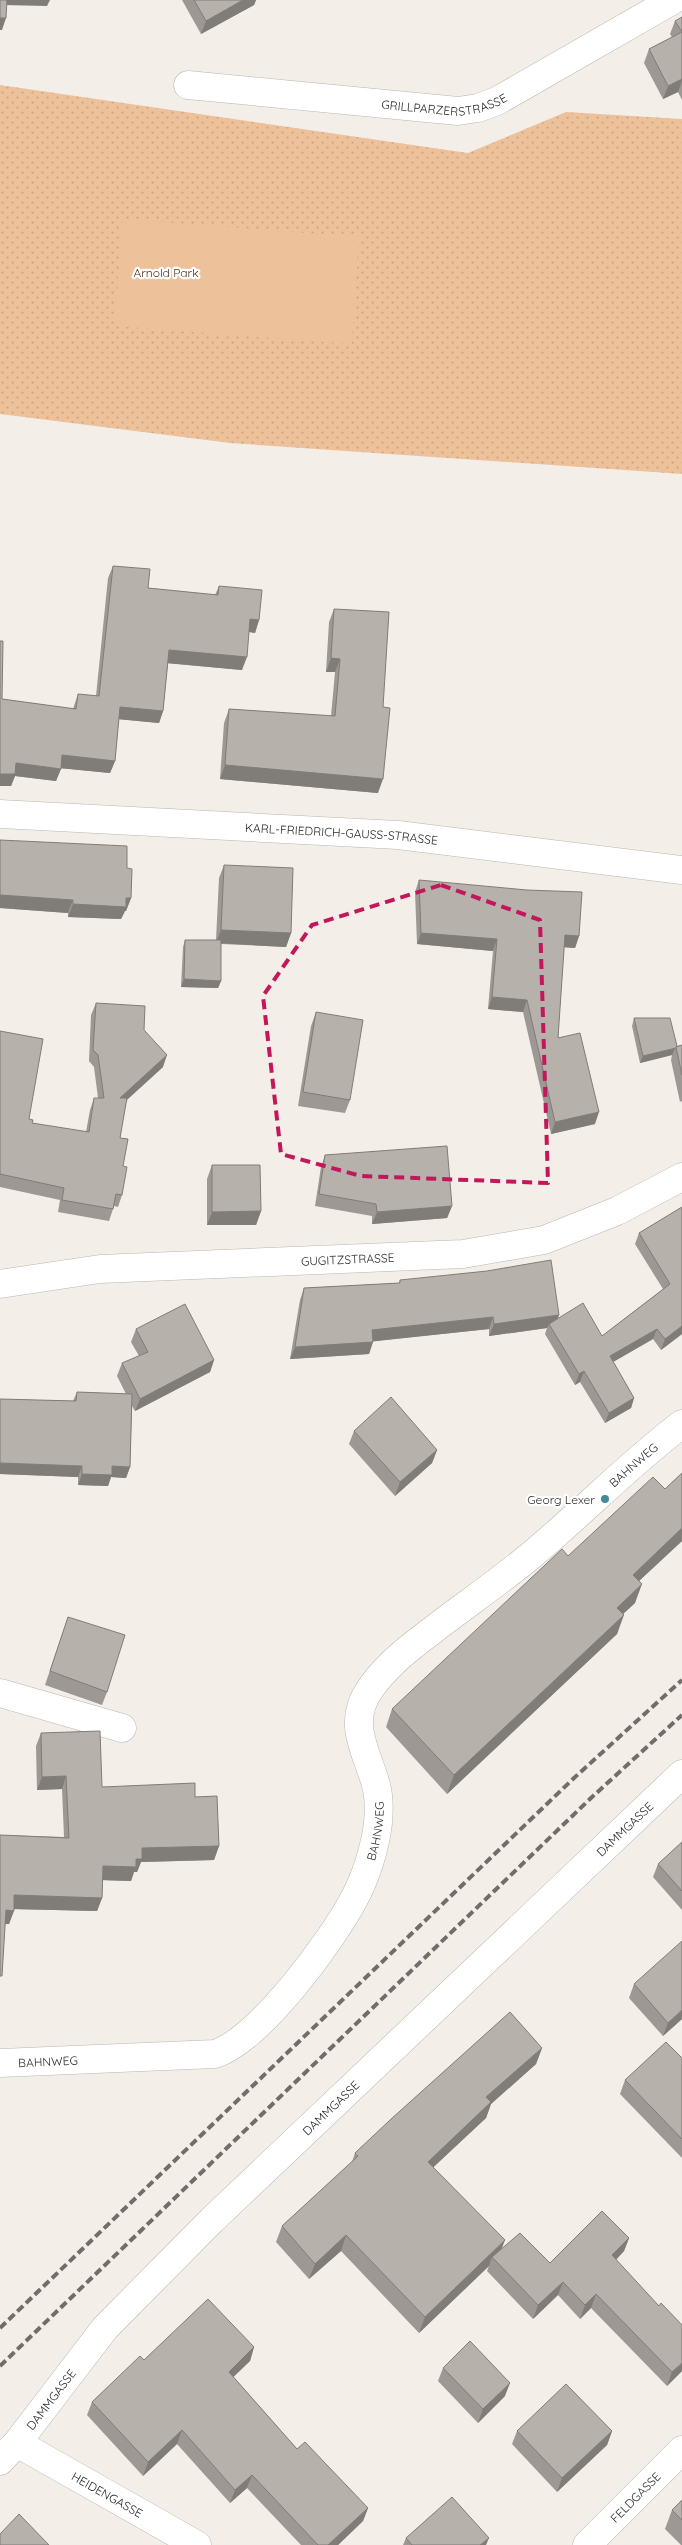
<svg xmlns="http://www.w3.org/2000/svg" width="682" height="2545" viewBox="0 0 682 2545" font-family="Quicksand,sans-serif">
	<defs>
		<pattern id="grass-dots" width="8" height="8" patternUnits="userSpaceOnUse" patternTransform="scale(1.25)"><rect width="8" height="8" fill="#edc29b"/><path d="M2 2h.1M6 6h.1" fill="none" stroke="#cca786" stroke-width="1.8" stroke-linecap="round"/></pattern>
	</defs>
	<rect width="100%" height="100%" fill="#f4eee9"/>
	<polygon fill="url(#grass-dots)" points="0,85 468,153 566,112 682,119 682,474 230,443 0,414"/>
	<polygon fill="#edc29b" points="122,219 359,237 352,344 115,326"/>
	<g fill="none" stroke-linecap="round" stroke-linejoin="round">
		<g stroke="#bbb5b0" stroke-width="29">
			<g id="street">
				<path id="s1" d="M188,85L458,111L478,108L497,101L673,0"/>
				<path id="s2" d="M0,814L398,835L682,870"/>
				<path id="s3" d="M0,1284L100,1269L463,1254L544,1240L617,1211L682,1177"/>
				<polyline points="0,1693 122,1728"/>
				<path id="s4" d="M0,2063L215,2054C260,2039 331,1942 354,1899C366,1877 375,1848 378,1823C379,1812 379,1796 376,1785C367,1752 346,1723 370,1689C389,1662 412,1646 438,1626C468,1603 500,1581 529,1557C581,1514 628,1465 682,1424"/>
				<path id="s5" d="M17,2443L197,2545"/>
				<path id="s6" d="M0,2461L17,2443L105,2328L212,2220L682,1774"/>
				<path id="s7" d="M587,2545L682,2450"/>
			</g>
		</g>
		<use href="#street" stroke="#fff" stroke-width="28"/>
		<g stroke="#716d6a" stroke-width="4" stroke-dasharray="8 4" stroke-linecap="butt">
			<polyline points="0,2328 574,1778 682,1680"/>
			<polyline points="0,2366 591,1798 682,1715"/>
		</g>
	</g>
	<g fill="#9d9894">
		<polygon points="182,0 256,0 254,5 201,34"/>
		<polygon points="682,17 682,100 678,92 663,99 644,63 649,49 672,37 670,34 675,21"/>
		<polygon points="113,566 148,588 215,595 219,586 259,620 255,633 249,632 242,670 168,663 163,711 159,723 119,719 115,761 110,773 61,768 56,781 15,776 11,786 2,699 73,709 78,694 96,696 108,578"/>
		<polygon points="334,609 378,793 220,779 224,723 229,709 331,716 335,672 326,672 329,622"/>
		<polygon points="0,840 127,868 131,898 126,911 125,911 121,919 68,917 68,913 0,908"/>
		<polygon points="224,865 291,933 286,947 221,944 221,981 218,988 181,987 183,947 185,940 216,940 219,878"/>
		<polygon points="419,880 579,936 575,948 564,947 558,1038 595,1124 551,1134 523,1012 488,1009 493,951 417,944 415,892"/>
		<polygon points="96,1003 144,1030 163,1067 126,1100 120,1138 123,1166 122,1195 118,1207 114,1206 109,1221 58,1212 60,1200 0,1187 0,1031 29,1119 32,1123 86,1132 90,1110 94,1098 98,1098 94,1067 89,1061 91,1015"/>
		<polygon points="316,1012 350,1100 345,1113 298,1106 311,1026"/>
		<polygon points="634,1018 677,1046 682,1045 682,1101 680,1102 671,1060 672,1055 640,1063 632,1026"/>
		<polygon points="325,1155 452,1206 447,1218 372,1224 372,1216 315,1206 321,1167"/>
		<polygon points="212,1165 261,1211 256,1225 207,1225 207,1179"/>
		<polygon points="682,1207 682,1334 661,1350 653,1339 613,1362 634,1398 631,1408 605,1423 580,1382 575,1385 545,1334 547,1328 489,1336 489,1329 373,1341 369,1354 290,1359 300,1300 304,1288 399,1283 400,1280 559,1315 558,1318 602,1336 663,1289 635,1244 639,1233"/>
		<polygon points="136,1329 214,1360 210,1372 135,1411 132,1406 130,1467 126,1478 111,1477 108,1486 78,1485 78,1477 0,1474 0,1399 73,1401 77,1392 126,1394 117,1376 122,1363 139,1356 131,1342"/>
		<polygon points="354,1431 437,1450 432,1463 395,1496 349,1444"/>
		<polygon points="682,1473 682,1541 639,1581 635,1603 623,1614 617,1634 447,1794 386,1727 392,1709 568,1556 665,1489"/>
		<polygon points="68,1617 107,1692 102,1705 45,1685"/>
		<polygon points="41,1733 102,1787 195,1797 219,1846 214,1860 141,1862 137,1872 134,1872 131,1881 103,1880 102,1898 97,1911 14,1909 9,1924 5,1924 0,1835 64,1837 62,1789 37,1790 36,1746"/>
		<polygon points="682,1842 682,1910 653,1877 658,1864"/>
		<polygon points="634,1984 682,2019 663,2036 629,1998"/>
		<polygon points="542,2048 536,2064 491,2104 486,2118 433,2167 502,2249 550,2263 629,2238 624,2251 616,2260 682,2371 667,2386 591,2308 580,2319 558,2295 533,2319 487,2271 489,2266 419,2333 341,2251 309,2279 276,2242 282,2226 352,2162 355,2153"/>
		<polygon points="682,2058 682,2158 620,2094 625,2080"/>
		<polygon points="254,2347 250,2361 233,2377 297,2449 368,2508 363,2521 338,2545 301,2545 247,2488 230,2503 177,2444 143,2476 87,2415 92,2402 144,2360"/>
		<polygon points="443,2368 505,2396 478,2423 438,2381"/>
		<polygon points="517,2431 612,2431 607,2445 557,2492 512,2444"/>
		<polygon points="682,2500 682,2545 681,2545 665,2529 672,2510"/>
		<polygon points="406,2538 486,2545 403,2545"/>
	</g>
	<g fill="#807c78">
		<polygon points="5,0 50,0 47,6 3,5"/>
		<polygon points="243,0 256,0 254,5 201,34 206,21"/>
		<polygon points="0,18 6,18 2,30 0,30"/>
		<polygon points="682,79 682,81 678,92 663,99 668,86"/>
		<polygon points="250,619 259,620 255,633 245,631"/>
		<polygon points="169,650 247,657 242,670 165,663"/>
		<polygon points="331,658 340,659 335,672 326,672"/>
		<polygon points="120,707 163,711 159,723 116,719"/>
		<polygon points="62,755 115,761 110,773 58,768"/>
		<polygon points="16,763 61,769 56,781 15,776 11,786 0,786 0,774"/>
		<polygon points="225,765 383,779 378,793 220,779"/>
		<polygon points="0,895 73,900 68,913 0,908"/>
		<polygon points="126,898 131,898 126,911 125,911 121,919 68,917 73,904"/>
		<polygon points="221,930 291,933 286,947 216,943"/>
		<polygon points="421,933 497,939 493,951 417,944"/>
		<polygon points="565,935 579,936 575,948 561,947"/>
		<polygon points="184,979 221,981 218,988 181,987"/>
		<polygon points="492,997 527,1000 523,1012 488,1009"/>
		<polygon points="675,1048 672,1055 640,1063 643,1056"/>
		<polygon points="167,1055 163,1067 116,1110 120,1098"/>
		<polygon points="599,1112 595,1124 551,1134 555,1122"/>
		<polygon points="452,1206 447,1218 372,1224 377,1212"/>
		<polygon points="261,1211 256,1225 207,1225 212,1212"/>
		<polygon points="559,1315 554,1327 549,1324 547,1328 489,1336 494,1324"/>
		<polygon points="493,1317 489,1329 368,1342 372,1330"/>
		<polygon points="682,1326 682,1334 661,1350 665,1339"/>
		<polygon points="657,1329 653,1339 606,1366 610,1356"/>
		<polygon points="373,1342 369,1354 290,1359 295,1347"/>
		<polygon points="214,1360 210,1372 135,1411 140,1399"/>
		<polygon points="584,1371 580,1382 575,1385 579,1374"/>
		<polygon points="634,1398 631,1408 605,1423 609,1413"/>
		<polygon points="437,1450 432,1463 395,1496 400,1482"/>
		<polygon points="0,1463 82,1466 78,1477 0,1474"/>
		<polygon points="112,1466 130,1467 126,1478 111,1477 108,1486 78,1485 82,1474"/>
		<polygon points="682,1528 682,1541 626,1593 633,1575"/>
		<polygon points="642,1584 635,1603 610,1626 617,1608"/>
		<polygon points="624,1615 617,1634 447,1794 454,1775"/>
		<polygon points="66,1776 62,1789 37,1790 42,1777"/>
		<polygon points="219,1846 214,1860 141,1862 137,1872 134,1872 131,1881 98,1880 103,1866 142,1848"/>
		<polygon points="14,1895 102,1898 97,1911 10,1909"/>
		<polygon points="6,1910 14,1911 9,1924 1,1924"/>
		<polygon points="682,2010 682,2019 663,2036 668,2023"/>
		<polygon points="542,2048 536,2064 491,2104 486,2118 423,2177 428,2162 486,2097"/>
		<polygon points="346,2235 341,2251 309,2279 315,2264"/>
		<polygon points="629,2238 624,2251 607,2269 612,2255"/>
		<polygon points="505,2240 499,2256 492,2257 489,2266 419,2333 425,2317"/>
		<polygon points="563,2282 558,2295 533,2319 538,2305"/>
		<polygon points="596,2294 591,2308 580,2319 585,2305"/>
		<polygon points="254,2347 250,2361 224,2386 229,2372"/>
		<polygon points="682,2363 682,2371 667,2386 672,2372"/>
		<polygon points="510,2383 505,2396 478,2423 483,2409"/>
		<polygon points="182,2430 177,2444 143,2476 148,2462"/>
		<polygon points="612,2431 607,2445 557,2492 562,2478"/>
		<polygon points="252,2475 247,2488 230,2503 235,2490"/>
		<polygon points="368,2508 363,2521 338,2545 328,2545"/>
		<polygon points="489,2538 486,2545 480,2545"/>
	</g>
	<g fill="#b7b1ac" stroke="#807c78">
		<polygon points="0,0 7,0 6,18 0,18"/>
		<polygon points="194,0 243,0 206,21"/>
		<polygon points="682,17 682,79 668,86 649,49 682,32 675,21"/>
		<polygon points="113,566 150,569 148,588 218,595 219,586 262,590 259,620 250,619 247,657 169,650 163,711 120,707 115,761 62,755 61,769 16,763 15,774 0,774 0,641 3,641 2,699 76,709 78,694 99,696"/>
		<polygon points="334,609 389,612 383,707 390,708 383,779 225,765 229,709 335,716 340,659 331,658"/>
		<polygon points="0,840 127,846 127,868 132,869 131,898 126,898 126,907 73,904 73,900 0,895"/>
		<polygon points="224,865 293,868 291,933 221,930"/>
		<polygon points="419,880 527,890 582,892 579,936 565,935 558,1038 580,1033 599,1112 555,1122 527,1000 492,997 497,939 421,933"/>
		<polygon points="185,940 221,940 221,981 184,979"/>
		<polygon points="96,1003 145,1006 144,1030 167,1055 120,1098 127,1098 120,1138 128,1139 123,1166 127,1167 122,1195 116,1194 113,1209 62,1200 64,1188 0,1174 0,1031 43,1039 29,1119 33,1120 32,1123 89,1132 94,1098 104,1098 98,1055 93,1050"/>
		<polygon points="316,1012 363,1020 350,1100 303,1092"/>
		<polygon points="634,1018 670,1018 677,1046 676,1047 676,1048 643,1056"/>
		<polygon points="682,1045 682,1075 676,1047"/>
		<polygon points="447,1146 452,1206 377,1212 376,1204 319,1194 325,1155"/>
		<polygon points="212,1165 260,1165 261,1211 212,1212"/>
		<polygon points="682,1207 682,1326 665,1339 657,1329 610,1356 634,1398 609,1413 584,1371 579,1374 549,1324 583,1303 602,1336 670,1284 639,1233"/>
		<polygon points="551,1260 559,1315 494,1324 493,1317 372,1330 373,1342 295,1347 304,1288 400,1283 400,1280 487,1271"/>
		<polygon points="185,1304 214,1360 140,1399 122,1363 148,1352 136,1329"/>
		<polygon points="77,1392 132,1394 130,1467 112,1466 112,1475 82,1474 82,1466 0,1463 0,1399 76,1401"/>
		<polygon points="391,1397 437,1450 400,1482 354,1431"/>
		<polygon points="682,1473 682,1528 633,1575 642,1584 617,1608 624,1615 454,1775 392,1709 562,1549 568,1556 653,1477 665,1489"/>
		<polygon points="68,1617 125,1635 107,1692 50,1671"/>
		<polygon points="100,1731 102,1787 195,1783 195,1797 217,1796 219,1846 142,1848 142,1859 136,1859 136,1867 103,1866 102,1898 14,1895 14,1911 6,1910 2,1976 0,1976 0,1835 69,1838 66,1776 42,1777 41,1733"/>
		<polygon points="682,1842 682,1891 658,1864"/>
		<polygon points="682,1941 682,2010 668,2023 634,1984"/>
		<polygon points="510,2012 542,2048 486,2097 491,2102 428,2162 505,2240 425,2317 346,2235 315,2264 282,2226 358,2156 355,2153 390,2120"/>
		<polygon points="666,2042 682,2058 682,2139 625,2080"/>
		<polygon points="602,2211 629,2238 612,2255 659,2306 661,2303 682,2325 682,2363 672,2372 596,2294 585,2305 563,2282 538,2305 492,2257 520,2233 550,2263"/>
		<polygon points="208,2299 254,2347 229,2372 297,2449 305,2442 368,2508 328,2545 318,2545 252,2475 235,2490 182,2430 148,2462 92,2402 140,2356 144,2360"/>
		<polygon points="470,2341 510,2383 483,2409 443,2368"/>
		<polygon points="566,2384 612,2431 562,2478 517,2431"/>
		<polygon points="452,2497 489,2538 480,2545 412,2545 406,2538"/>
		<polygon points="682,2500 682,2520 672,2510"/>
		<polygon points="19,2514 49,2545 0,2545 0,2534"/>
	</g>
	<path fill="none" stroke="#c2185b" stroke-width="4" stroke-dasharray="10 6" stroke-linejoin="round" d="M441,885L540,920L548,1183L361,1176L281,1154L263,996L312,925Z"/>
	<circle fill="#468a98" stroke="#fff" stroke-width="2" cx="605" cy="1499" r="5"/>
	<g text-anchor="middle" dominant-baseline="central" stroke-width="4.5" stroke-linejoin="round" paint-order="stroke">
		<g font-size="12" fill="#2d2a28" stroke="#fff">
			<text stroke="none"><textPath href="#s1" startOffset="258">GRILLPARZERSTRASSE</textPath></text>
			<text stroke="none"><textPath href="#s2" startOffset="342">KARL-FRIEDRICH-GAUSS-STRASSE</textPath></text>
			<text stroke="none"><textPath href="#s3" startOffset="349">GUGITZSTRASSE</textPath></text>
			<text stroke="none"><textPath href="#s4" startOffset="992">BAHNWEG</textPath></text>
			<text stroke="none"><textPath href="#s6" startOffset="890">DAMMGASSE</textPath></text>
			<text stroke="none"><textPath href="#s4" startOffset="498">BAHNWEG</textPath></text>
			<text stroke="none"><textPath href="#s4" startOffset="48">BAHNWEG</textPath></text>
			<text stroke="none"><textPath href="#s6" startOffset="485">DAMMGASSE</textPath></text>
			<text stroke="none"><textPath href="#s6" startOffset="80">DAMMGASSE</textPath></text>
			<text stroke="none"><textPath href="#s5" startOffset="104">HEIDENGASSE</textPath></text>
			<text stroke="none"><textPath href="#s7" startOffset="68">FELDGASSE</textPath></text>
		</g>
		<g font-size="12" fill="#4b3016" stroke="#fff">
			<text x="166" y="272">Arnold Park</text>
		</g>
		<g font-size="12" fill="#2d2a28" stroke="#fff" text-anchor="end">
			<text x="595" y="1499">Georg Lexer</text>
		</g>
	</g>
</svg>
